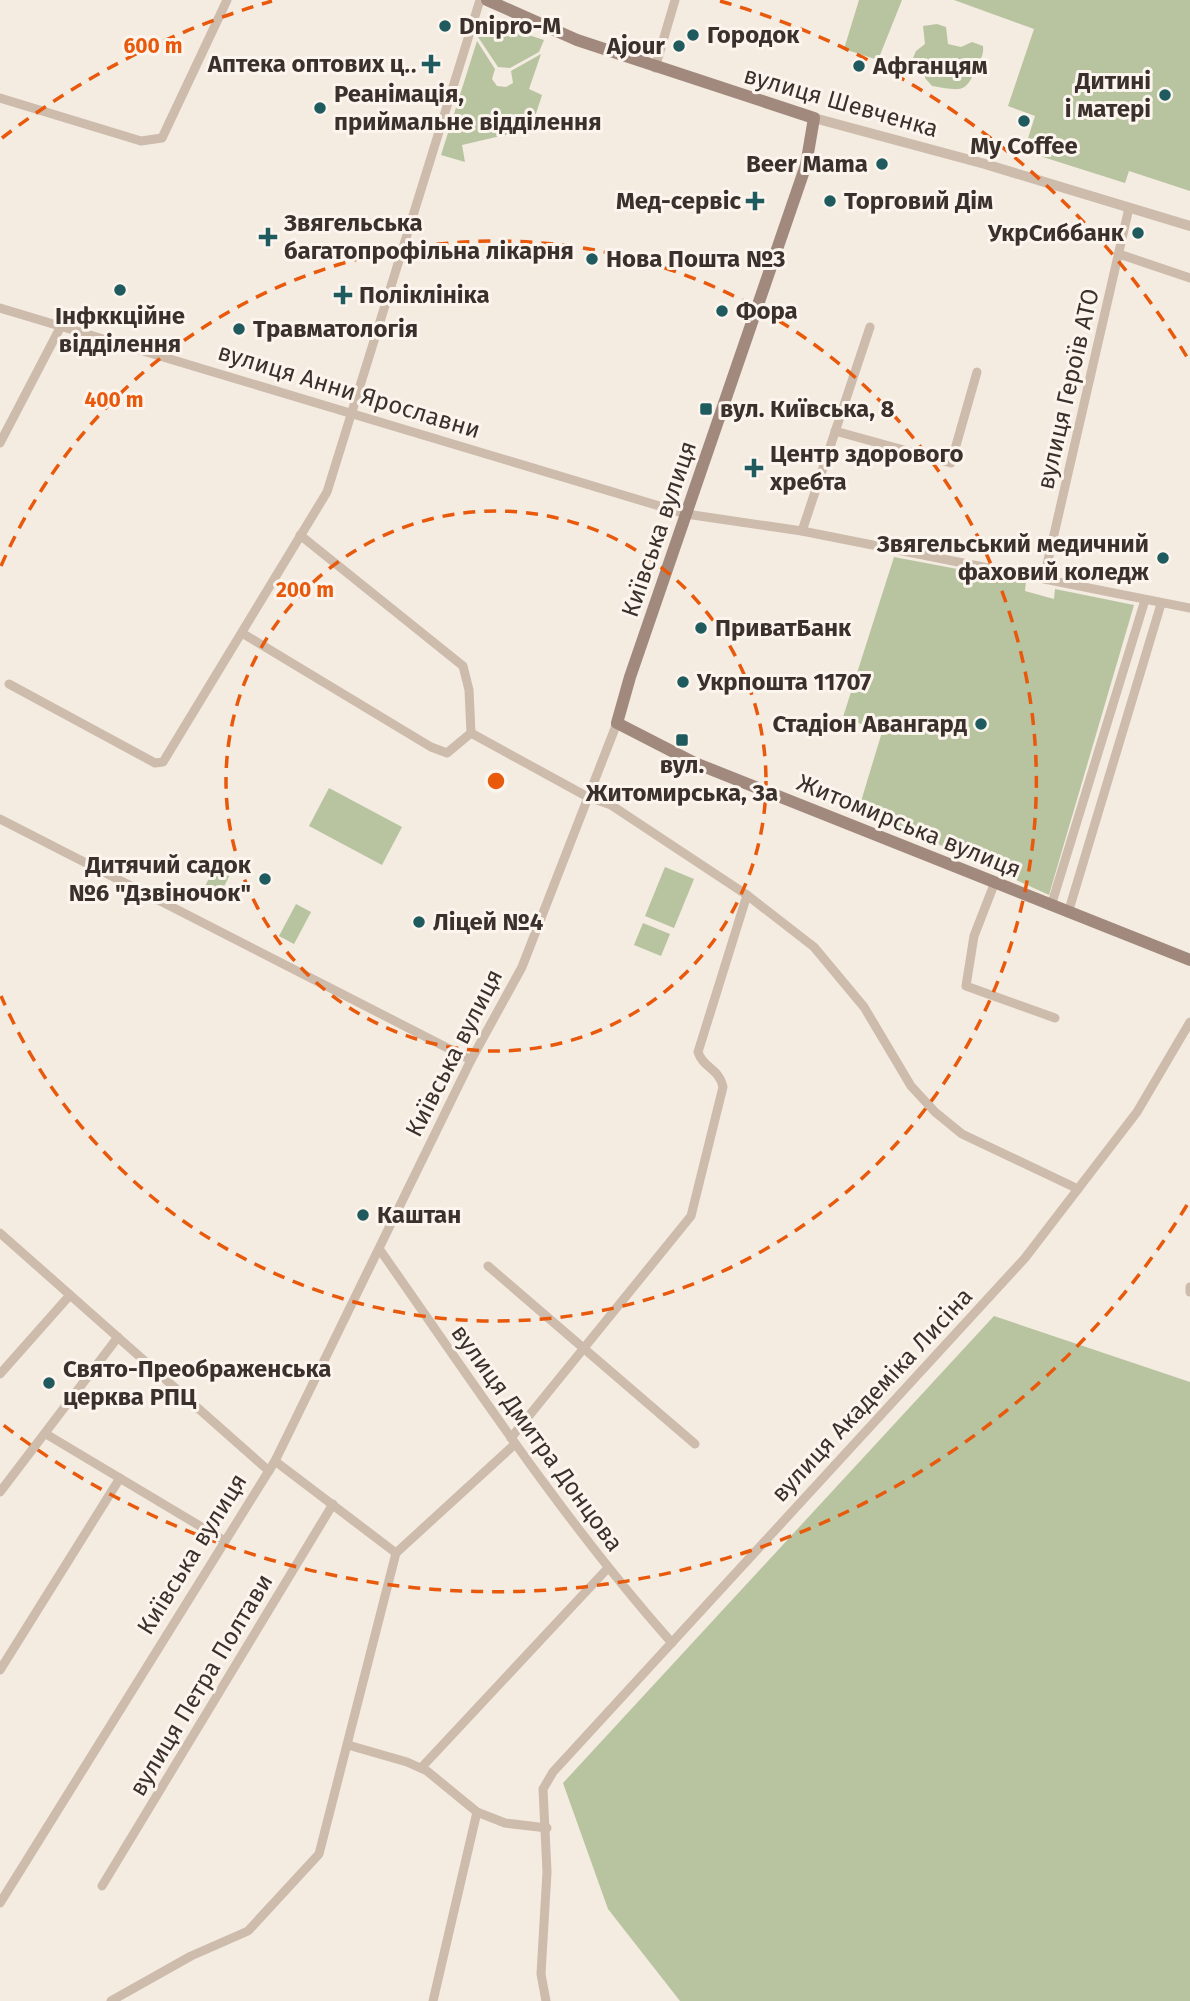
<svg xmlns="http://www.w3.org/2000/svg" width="1190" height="2001" viewBox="0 0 1190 2001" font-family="'Fira Sans',sans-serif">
	<rect width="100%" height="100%" fill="#f4ebe1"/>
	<g fill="#b8c4a0">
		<polygon points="859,0 902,0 878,60 844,49"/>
		<polygon points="954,0 1190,0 1190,191 1129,171 1125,183 1024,151 1035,116 1008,106 1034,29"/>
		<polygon points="483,20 544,40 539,52 510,68 498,67 478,37"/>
		<path d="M937,24L946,27L948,44L961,47L972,42L983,46C984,56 980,59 976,68C966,95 959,90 932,86L925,78V68L913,71L910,65L916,51L925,44L923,26Z"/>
		<polygon points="477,41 495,69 492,79 497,86 506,87 513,83 511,71 541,54 529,89 542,95 531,129 462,145 465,162 441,155"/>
		<polygon points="894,557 1026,582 1025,591 1054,599 1055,589 1134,605 1049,895 859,808 882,732 843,717"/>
		<polygon points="329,788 402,827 382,865 309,826"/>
		<polygon points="220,857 235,865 217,900 202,892"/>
		<polygon points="665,867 694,879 674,928 645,916"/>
		<polygon points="296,904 311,912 294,944 279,936"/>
		<polygon points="643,923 670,934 661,956 634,945"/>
		<polygon points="994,1316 1190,1382 1190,2001 680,2001 608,1909 563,1783"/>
	</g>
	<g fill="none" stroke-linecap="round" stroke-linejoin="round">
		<g stroke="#cdbbac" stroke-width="9">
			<polyline points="655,68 675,0"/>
			<polyline points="0,98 141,141 162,138 227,0"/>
			<polyline points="1119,254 1190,278"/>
			<polyline points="0,308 686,514 802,531 1190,608"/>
			<polyline points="835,431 951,463 977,372"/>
			<polyline points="0,443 61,326"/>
			<polyline points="802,531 870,327"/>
			<polyline points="1044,578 1129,208"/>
			<polyline points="242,633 431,747 447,753 471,733 469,690 463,666 300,535"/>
			<polyline points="9,684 155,763 163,762 327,492 480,0"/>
			<polyline points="471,733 586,796 611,805 747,895 814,947 864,1007 911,1086 935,1112 962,1134 1078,1189"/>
			<polyline points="0,819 471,1060"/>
			<polyline points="995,882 974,936 966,986 1055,1018"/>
			<polyline points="1051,906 1145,600"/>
			<polyline points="1068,913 1161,604"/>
			<polyline points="0,1233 269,1471"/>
			<path d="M380,1250C474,1384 563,1520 672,1643"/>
			<polyline points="488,1266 695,1444"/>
			<polyline points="1190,1287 1190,1292"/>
			<polyline points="0,1374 70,1295"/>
			<polyline points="46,1434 225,1541"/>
			<path d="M511,1438L691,1216L723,1087C719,1068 703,1068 698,1052L747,895"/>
			<polyline points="275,1461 396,1553 515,1444"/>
			<polyline points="0,1492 118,1337"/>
			<polyline points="0,1670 120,1478"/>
			<polyline points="348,1745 407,1762 427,1771 477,1812 505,1823 547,1828"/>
			<polyline points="421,1768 607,1569"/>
			<polyline points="102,1886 333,1504"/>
			<polyline points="0,1903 275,1461 471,1060 522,967 617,723"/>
			<polyline points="111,2001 191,1956 248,1931 319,1854 396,1553"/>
			<polyline points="433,2001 477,1812"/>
			<polyline points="546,2001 541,1974 547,1872 543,1789 553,1772 1025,1258 1137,1112 1190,1022"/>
		</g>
		<polyline stroke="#cdbbac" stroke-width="10" points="814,118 985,164 1190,226"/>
		<polyline stroke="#a18a7d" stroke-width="12" points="487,0 577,40 814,118 806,165 630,677 617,723 695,763 1190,960"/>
	</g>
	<g fill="none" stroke="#e8590c" stroke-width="3.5" stroke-dasharray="12 9">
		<circle cx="496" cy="781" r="270"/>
		<path d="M1 566A540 540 0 1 1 1 996"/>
		<path d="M1187 1205A811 811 0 0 1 2 1424M2 138A811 811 0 0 1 272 1M720 1A811 811 0 0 1 1187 357"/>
	</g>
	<g fill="#1f5a5e" stroke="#fbf5ee" stroke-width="2.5">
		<circle cx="445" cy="26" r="7"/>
		<circle cx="693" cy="35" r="7"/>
		<circle cx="679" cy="46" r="7"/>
		<path d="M427.5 53.5h7v7h7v7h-7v7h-7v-7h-7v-7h7z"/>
		<circle cx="859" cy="66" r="7"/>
		<circle cx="1165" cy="95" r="7"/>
		<circle cx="320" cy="108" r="7"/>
		<circle cx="1024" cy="121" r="7"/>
		<circle cx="882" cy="164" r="7"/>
		<path d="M751.5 190.5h7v7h7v7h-7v7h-7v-7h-7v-7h7z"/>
		<circle cx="830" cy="201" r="7"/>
		<circle cx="1138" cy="233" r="7"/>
		<path d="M264.5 226.5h7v7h7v7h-7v7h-7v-7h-7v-7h7z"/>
		<circle cx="592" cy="259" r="7"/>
		<circle cx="120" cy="290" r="7"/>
		<path d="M339.5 284.5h7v7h7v7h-7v7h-7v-7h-7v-7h7z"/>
		<circle cx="722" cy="311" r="7"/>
		<circle cx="239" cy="329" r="7"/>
		<rect x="699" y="402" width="14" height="14" rx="3.5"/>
		<path d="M750.5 457.5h7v7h7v7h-7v7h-7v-7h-7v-7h7z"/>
		<circle cx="1163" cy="558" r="7"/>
		<circle cx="701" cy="628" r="7"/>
		<circle cx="683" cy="682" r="7"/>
		<circle cx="981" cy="724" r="7"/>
		<rect x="675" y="733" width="14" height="14" rx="3.5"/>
		<circle cx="265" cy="879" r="7"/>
		<circle cx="419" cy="922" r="7"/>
		<circle cx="363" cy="1215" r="7"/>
		<circle cx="49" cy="1383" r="7"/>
	</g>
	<g text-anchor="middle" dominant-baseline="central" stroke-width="6" stroke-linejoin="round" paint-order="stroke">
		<g font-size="24" font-weight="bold" fill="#3b302b" stroke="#fbf5ee" text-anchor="start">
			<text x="459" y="26">Dnipro-M</text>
			<text x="707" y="35">Городок</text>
			<text x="665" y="46" text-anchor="end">Ajour</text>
			<text x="417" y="64" text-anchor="end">Аптека оптових ц‥</text>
			<text x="873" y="66">Афганцям</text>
			<text x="1151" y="81" text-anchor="end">Дитині<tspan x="1151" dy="28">і матері</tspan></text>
			<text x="334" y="94">Реанімація,<tspan x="334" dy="28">приймальне відділення</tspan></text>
			<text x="1024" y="146" text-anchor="middle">My Coffee</text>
			<text x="868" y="164" text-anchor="end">Beer Mama</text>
			<text x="741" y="201" text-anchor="end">Мед-сервіс</text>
			<text x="844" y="201">Торговий Дім</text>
			<text x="284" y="223">Звягельська<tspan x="284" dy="28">багатопрофільна лікарня</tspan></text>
			<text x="1124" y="233" text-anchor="end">УкрСиббанк</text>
			<text x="606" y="259">Нова Пошта №3</text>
			<text x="359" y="295">Поліклініка</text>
			<text x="736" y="311">Фора</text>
			<text x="120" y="316" text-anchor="middle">Інфккційне<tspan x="120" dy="28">відділення</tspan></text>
			<text x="253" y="329">Травматологія</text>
			<text x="720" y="409">вул. Київська, 8</text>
			<text x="770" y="454">Центр здорового<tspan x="770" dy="28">хребта</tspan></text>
			<text x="1149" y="544" text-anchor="end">Звягельський медичний<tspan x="1149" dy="28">фаховий коледж</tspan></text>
			<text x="715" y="628">ПриватБанк</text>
			<text x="697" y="682">Укрпошта 11707</text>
			<text x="967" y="724" text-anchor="end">Стадіон Авангард</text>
			<text x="682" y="765" text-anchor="middle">вул.<tspan x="682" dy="28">Житомирська, 3а</tspan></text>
			<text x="251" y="865" text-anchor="end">Дитячий садок<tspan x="251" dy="28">№6 "Дзвіночок"</tspan></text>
			<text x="433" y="922">Ліцей №4</text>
			<text x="377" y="1215">Каштан</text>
			<text x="63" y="1369">Свято-Преображенська<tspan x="63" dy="28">церква РПЦ</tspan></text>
		</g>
		<g font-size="24" fill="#3b302b" stroke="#fbf5ee">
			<text transform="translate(841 102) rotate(16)">вулиця Шевченка</text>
			<text transform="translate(1068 389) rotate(-77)">вулиця Героїв АТО</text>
			<text transform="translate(349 391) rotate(17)">вулиця Анни Ярославни</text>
			<text transform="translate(659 529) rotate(-71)">Київська вулиця</text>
			<text transform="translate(909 826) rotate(22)">Житомирська вулиця</text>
			<text transform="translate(454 1053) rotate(-63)">Київська вулиця</text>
			<text transform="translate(872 1395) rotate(-47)">вулиця Академіка Лисіна</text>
			<text transform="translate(537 1438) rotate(54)">вулиця Дмитра Донцова</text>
			<text transform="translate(192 1554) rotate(-58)">Київська вулиця</text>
			<text transform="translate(201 1685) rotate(-59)">вулиця Петра Полтави</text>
		</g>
	</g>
	<circle cx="496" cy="781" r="10" fill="#e8590c" stroke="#fbf5ee" stroke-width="3.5"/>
	<g font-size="21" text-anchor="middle" font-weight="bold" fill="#e8590c" stroke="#fbf5ee" stroke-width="6" stroke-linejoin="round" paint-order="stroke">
		<text x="153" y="53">600 m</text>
		<text x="114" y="407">400 m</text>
		<text x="305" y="597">200 m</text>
	</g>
</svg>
